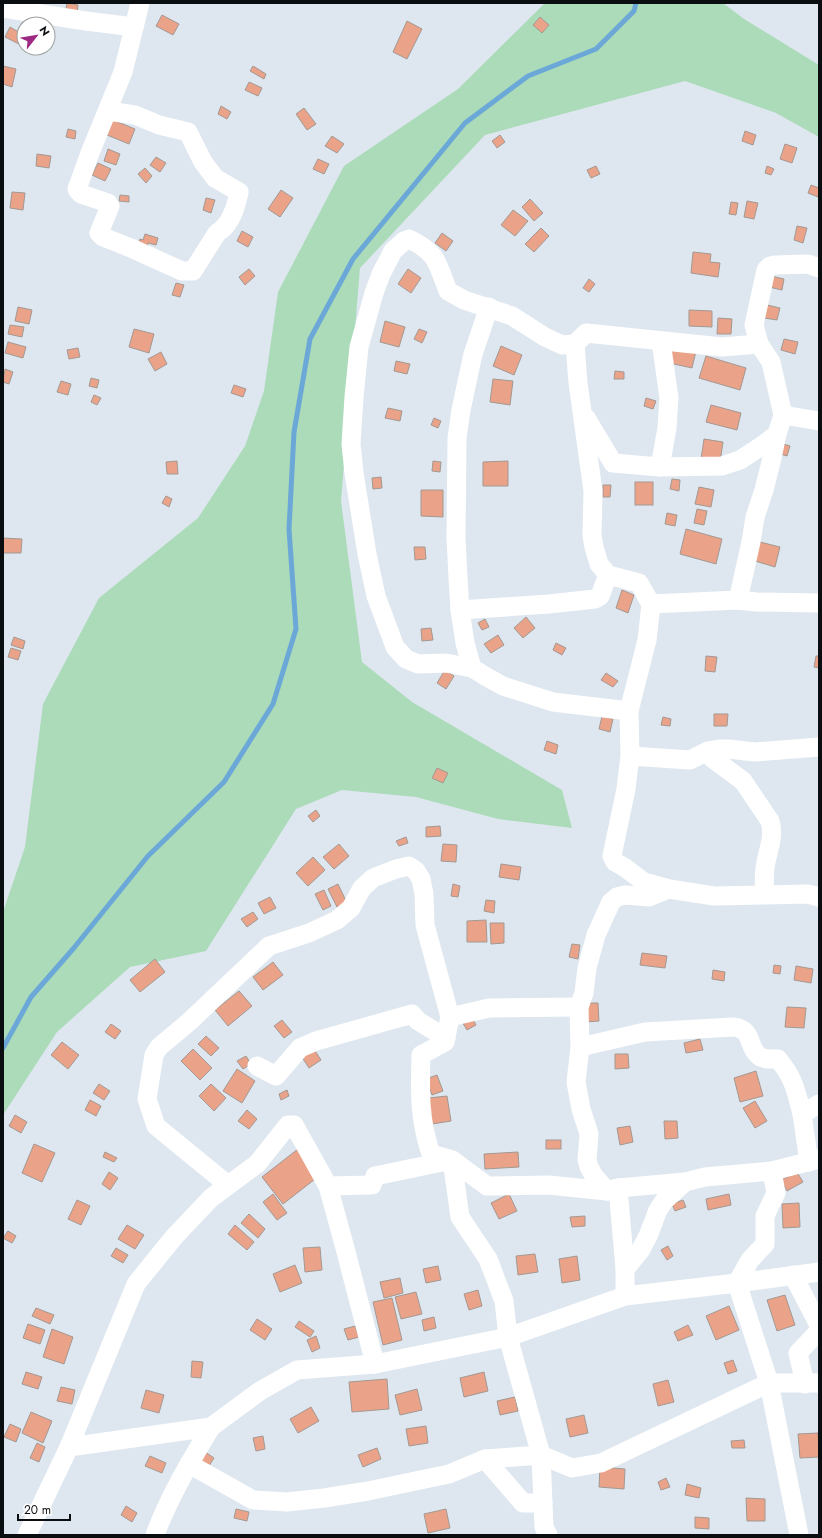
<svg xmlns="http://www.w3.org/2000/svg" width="822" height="1538" viewBox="0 0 822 1538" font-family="Jost,sans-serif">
	<rect width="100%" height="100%" fill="#dee7ef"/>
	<polygon fill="#abdbb9" points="545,3 723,3 744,19 819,65 819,137 776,113 685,81 485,135 360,268 341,501 362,662 412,702 562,790 572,828 498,819 416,797 342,790 296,809 206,951 130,967 57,1032 3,1115 3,912 25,847 43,704 99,598 198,518 245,446 264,391 278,292 344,166 458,89"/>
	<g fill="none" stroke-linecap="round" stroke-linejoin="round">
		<polyline stroke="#6ca8d7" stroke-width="5" points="3,1048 31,997 73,949 148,856 224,782 273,704 296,629 289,529 294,432 310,339 353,259 465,123 528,76 596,49 634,11 636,3"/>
	</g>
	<g fill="#eaa388" stroke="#a39893">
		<polygon points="67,3 78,5 77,15 65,14"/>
		<polygon points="162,15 179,24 173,35 156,26"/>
		<polygon points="540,17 549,25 542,33 533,25"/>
		<polygon points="407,21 422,29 407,59 393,52"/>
		<polygon points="10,27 24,35 19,44 5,37"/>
		<polygon points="3,66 16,69 12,87 3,84"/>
		<polygon points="253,66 266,74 264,79 250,71"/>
		<polygon points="249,82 262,88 258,96 245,90"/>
		<polygon points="221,106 231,112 227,119 218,114"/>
		<polygon points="304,108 316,124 307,130 296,114"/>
		<polygon points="113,120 135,129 129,144 107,135"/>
		<polygon points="68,129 76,131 75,139 66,137"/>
		<polygon points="745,131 756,135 753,145 742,141"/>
		<polygon points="500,135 505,142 497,148 492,141"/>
		<polygon points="332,136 344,144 337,153 325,146"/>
		<polygon points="785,144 797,148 792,163 780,159"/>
		<polygon points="108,149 120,154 116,165 104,161"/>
		<polygon points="37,154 51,156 49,168 36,166"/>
		<polygon points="156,157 166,163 160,172 150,165"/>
		<polygon points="318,159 329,164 324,174 313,169"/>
		<polygon points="98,163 111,169 105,181 92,175"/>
		<polygon points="596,166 600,174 591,178 587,170"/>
		<polygon points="767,166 774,169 771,175 765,173"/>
		<polygon points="145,168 152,176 146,183 138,174"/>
		<polygon points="811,185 819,188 818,197 808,193"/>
		<polygon points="281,190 293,198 280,217 268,209"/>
		<polygon points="12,192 25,193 23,210 10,208"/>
		<polygon points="120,195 129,196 129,202 119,201"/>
		<polygon points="206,198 215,200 211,213 203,210"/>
		<polygon points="530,199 543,213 534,221 522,207"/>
		<polygon points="747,201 758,203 754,219 744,217"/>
		<polygon points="731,202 738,203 736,215 729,214"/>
		<polygon points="513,210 528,221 515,236 501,225"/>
		<polygon points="797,226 807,228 803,243 794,240"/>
		<polygon points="541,228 549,236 534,252 525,244"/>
		<polygon points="242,231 253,237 248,247 237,241"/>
		<polygon points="442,233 453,241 446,251 435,243"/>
		<polygon points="145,234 158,238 156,245 148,243 147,249 138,246 140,239 143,240"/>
		<polygon points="693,252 711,254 710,262 720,263 718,277 691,273"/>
		<polygon points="249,269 255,276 245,285 239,277"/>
		<polygon points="408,269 421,278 411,293 398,284"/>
		<polygon points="771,276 784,279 782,290 769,287"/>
		<polygon points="589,279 595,284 589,292 583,288"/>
		<polygon points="176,283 184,285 180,297 172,295"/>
		<polygon points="767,305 780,308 777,320 764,318"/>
		<polygon points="18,307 32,310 29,324 15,321"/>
		<polygon points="689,310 712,311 712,327 689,326"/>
		<polygon points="718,318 732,319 731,334 717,334"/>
		<polygon points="385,321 405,327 399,347 380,342"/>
		<polygon points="10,325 24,327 22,337 8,334"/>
		<polygon points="134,329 154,334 149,353 129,347"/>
		<polygon points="419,329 427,332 422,343 414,339"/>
		<polygon points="784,339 798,342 795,354 781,350"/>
		<polygon points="8,342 26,347 23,358 5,353"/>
		<polygon points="669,344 696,351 692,368 665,362"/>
		<polygon points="501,346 522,355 514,375 493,366"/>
		<polygon points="78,348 80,357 69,359 67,350"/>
		<polygon points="161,352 167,364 155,371 148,359"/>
		<polygon points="706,356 746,368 740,390 699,378"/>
		<polygon points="396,361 410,364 407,374 394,371"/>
		<polygon points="5,369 13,372 9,384 3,382"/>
		<polygon points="615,371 624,372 624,379 614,379"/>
		<polygon points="91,378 99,380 97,388 89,386"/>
		<polygon points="493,379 513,381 510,405 490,402"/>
		<polygon points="61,381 71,384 68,395 57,392"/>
		<polygon points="234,385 246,389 243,397 231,393"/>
		<polygon points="94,395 101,398 97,405 91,402"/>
		<polygon points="646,398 656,401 653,409 644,406"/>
		<polygon points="711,405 741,413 737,430 706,422"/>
		<polygon points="388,408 402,411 400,421 385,418"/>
		<polygon points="434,418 441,421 438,428 431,425"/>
		<polygon points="704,439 723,442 720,462 701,459"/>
		<polygon points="780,443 790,446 787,456 777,453"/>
		<polygon points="177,461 178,474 167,474 166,462"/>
		<polygon points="433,461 441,462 440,472 432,471"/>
		<polygon points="508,461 508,486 483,486 483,462"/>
		<polygon points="381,477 382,488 373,489 372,478"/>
		<polygon points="672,479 680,480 679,491 670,489"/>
		<rect x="635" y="482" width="18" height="23"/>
		<polygon points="603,485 611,485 610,497 603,497"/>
		<polygon points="699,487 714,490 711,507 695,504"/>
		<polygon points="421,490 443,490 443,517 421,516"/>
		<polygon points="166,496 172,499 169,507 162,503"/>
		<polygon points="697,509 707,511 704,525 694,523"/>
		<polygon points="667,513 677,515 675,526 665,524"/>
		<polygon points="686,529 722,539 716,564 680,554"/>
		<polygon points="3,538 22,539 21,553 3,553"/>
		<polygon points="760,542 780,547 775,567 755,561"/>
		<polygon points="414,547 425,547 426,559 415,560"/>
		<polygon points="622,590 634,595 628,613 616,608"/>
		<polygon points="526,617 535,628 523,638 514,628"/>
		<polygon points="485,619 489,627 482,630 478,623"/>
		<polygon points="431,628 433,640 422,641 421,629"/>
		<polygon points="498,635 504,645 491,653 484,644"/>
		<polygon points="14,637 25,641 23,649 11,645"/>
		<polygon points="556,643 566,648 562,655 553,650"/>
		<polygon points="11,648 21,651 18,660 8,657"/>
		<polygon points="706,656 717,657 715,672 705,671"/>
		<polygon points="816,656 819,656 819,668 814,667"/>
		<polygon points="445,670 454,676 446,689 437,683"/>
		<polygon points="606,673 618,681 613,687 601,680"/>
		<polygon points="714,714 728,714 727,726 714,726"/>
		<polygon points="602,716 613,719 610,732 599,729"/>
		<polygon points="663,717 671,719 670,726 661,725"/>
		<polygon points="547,741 558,745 556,754 544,750"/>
		<polygon points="437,768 448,773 443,783 432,778"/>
		<polygon points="316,810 320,816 313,822 308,816"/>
		<polygon points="440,826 441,836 426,837 426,827"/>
		<polygon points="406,837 408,843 399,846 396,841"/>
		<polygon points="339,844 349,856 334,869 323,857"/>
		<polygon points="443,844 457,845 456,862 441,861"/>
		<polygon points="313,857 325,870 308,886 296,873"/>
		<polygon points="501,864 521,867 519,880 499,877"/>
		<polygon points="338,884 347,903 337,907 328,889"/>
		<polygon points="453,884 460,886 458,897 451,896"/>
		<polygon points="324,890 331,906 323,910 315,894"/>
		<polygon points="270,897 276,908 264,914 258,903"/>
		<polygon points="486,900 495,901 494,913 484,911"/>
		<polygon points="253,912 258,919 247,927 241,919"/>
		<polygon points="486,920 487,942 467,942 467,921"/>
		<polygon points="490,923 504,923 504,943 491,944"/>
		<polygon points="572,944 580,945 578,959 569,957"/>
		<polygon points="642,953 667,956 665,968 640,965"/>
		<polygon points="155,959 165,972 140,992 130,980"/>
		<polygon points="273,962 283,975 263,990 253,977"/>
		<polygon points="774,965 781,966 780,974 773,973"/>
		<polygon points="796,966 813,969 811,983 794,980"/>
		<polygon points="713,970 725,972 724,981 712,979"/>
		<polygon points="239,991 252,1006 228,1026 215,1010"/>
		<polygon points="585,1003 598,1003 599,1021 586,1022"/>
		<polygon points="787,1007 806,1008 804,1028 785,1027"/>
		<polygon points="470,1014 476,1025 467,1030 461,1020"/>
		<polygon points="282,1020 292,1032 284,1038 274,1026"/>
		<polygon points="111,1024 121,1031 115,1039 105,1032"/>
		<polygon points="206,1036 219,1048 211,1056 198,1044"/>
		<polygon points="700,1039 703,1050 686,1053 684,1043"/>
		<polygon points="62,1042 79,1055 68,1069 51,1055"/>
		<polygon points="312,1046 321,1060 309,1068 300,1054"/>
		<polygon points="193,1049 212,1068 200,1080 181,1061"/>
		<polygon points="615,1054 628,1054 629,1068 615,1069"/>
		<polygon points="246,1056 251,1064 243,1069 237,1061"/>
		<polygon points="237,1069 255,1081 242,1103 223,1091"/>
		<polygon points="756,1071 763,1096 740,1102 734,1078"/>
		<polygon points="437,1075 443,1091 432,1095 426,1079"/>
		<polygon points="99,1084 110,1091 104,1100 93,1093"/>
		<polygon points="211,1084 226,1098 214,1111 199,1096"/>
		<polygon points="287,1090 289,1096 281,1100 279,1094"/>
		<polygon points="447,1096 451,1121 432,1124 428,1098"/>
		<polygon points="90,1100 101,1106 96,1116 85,1110"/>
		<polygon points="755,1101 767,1121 755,1128 743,1108"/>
		<polygon points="247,1110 257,1119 249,1129 238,1121"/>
		<polygon points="15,1115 27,1122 21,1133 9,1126"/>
		<polygon points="664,1121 677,1121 678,1138 665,1139"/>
		<polygon points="630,1126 633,1142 620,1145 617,1128"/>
		<rect x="546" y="1140" width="15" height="9"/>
		<polygon points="34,1144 55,1153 42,1182 22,1173"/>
		<polygon points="298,1149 319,1176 283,1204 262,1177"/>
		<polygon points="105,1152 117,1158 114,1162 103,1157"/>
		<polygon points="518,1152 519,1167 485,1169 484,1154"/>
		<polygon points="109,1172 118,1178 110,1190 102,1184"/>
		<polygon points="797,1172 803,1182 787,1191 781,1180"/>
		<polygon points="273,1194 287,1213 277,1220 263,1202"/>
		<polygon points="509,1194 517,1211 499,1219 491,1203"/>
		<polygon points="729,1194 731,1205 708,1210 706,1199"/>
		<polygon points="77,1200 90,1206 81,1225 68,1219"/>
		<polygon points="683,1200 686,1207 675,1211 672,1204"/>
		<polygon points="799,1203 800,1227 783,1228 782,1204"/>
		<polygon points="249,1214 265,1229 258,1238 241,1223"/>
		<polygon points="585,1216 585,1226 572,1227 570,1217"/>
		<polygon points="127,1225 144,1235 135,1249 118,1239"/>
		<polygon points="235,1225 254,1242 247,1250 228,1234"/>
		<polygon points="8,1231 16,1236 12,1243 3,1238"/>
		<polygon points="668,1246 673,1256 667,1260 661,1250"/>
		<polygon points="320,1247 322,1270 305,1272 303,1248"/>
		<polygon points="116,1248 128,1255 123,1263 111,1256"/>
		<polygon points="535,1254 538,1272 518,1275 516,1256"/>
		<polygon points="577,1256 580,1280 562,1283 559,1259"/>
		<polygon points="295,1265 302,1283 280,1292 273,1274"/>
		<polygon points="438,1266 441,1280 426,1283 423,1269"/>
		<polygon points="400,1278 403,1293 384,1298 380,1282"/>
		<polygon points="478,1290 482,1306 469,1310 464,1294"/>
		<polygon points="416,1292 422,1314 401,1319 395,1297"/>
		<polygon points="785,1295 795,1325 777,1331 767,1300"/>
		<polygon points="392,1298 402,1340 383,1345 373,1302"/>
		<polygon points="729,1306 739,1330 716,1340 706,1316"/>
		<polygon points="36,1308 54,1315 50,1324 32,1316"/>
		<polygon points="434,1317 436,1328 424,1331 422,1320"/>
		<polygon points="257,1319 272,1329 265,1340 250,1330"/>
		<polygon points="299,1321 314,1331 310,1337 295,1327"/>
		<polygon points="28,1324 45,1330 40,1344 23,1338"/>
		<polygon points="688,1325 693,1335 678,1341 674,1332"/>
		<polygon points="355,1326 359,1337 348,1340 344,1329"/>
		<polygon points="52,1329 73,1337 64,1364 43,1357"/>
		<polygon points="316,1336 320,1348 312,1352 307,1340"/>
		<polygon points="733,1360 737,1371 728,1374 724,1363"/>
		<polygon points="192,1361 203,1362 201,1378 191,1377"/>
		<polygon points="26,1372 42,1377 38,1389 22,1384"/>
		<polygon points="484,1372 488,1391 464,1397 460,1378"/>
		<polygon points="387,1379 389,1409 352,1412 349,1382"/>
		<polygon points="668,1380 674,1402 658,1406 653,1384"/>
		<polygon points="61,1387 75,1390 72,1404 57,1401"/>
		<polygon points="417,1389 422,1410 400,1415 395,1395"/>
		<polygon points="146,1390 164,1395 159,1413 141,1408"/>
		<polygon points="515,1397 518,1411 500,1415 497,1401"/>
		<polygon points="311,1407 319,1421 298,1433 290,1419"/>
		<polygon points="31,1412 52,1421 43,1443 22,1433"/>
		<polygon points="584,1415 588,1433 570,1437 566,1419"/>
		<polygon points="10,1424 21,1429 16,1442 4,1437"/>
		<polygon points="426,1426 428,1443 409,1446 406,1429"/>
		<polygon points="818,1433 819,1457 800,1458 798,1434"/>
		<polygon points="263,1436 265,1449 256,1451 253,1438"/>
		<polygon points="744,1440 745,1448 732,1448 731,1441"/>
		<polygon points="37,1443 45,1447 39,1462 30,1458"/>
		<polygon points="377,1448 381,1459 363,1467 358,1455"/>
		<polygon points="202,1450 214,1458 207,1469 195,1462"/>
		<polygon points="150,1456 166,1463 162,1473 145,1466"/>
		<polygon points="600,1467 625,1469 624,1489 599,1487"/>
		<polygon points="666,1478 670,1487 661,1490 658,1482"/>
		<polygon points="687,1484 701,1488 699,1498 685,1495"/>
		<polygon points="746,1498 765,1499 765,1521 747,1521"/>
		<polygon points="126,1506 137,1513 132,1522 121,1515"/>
		<polygon points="236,1509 249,1512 247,1521 234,1518"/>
		<polygon points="446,1509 450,1528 428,1533 424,1514"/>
		<polygon points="695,1517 709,1518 709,1529 695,1528"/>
	</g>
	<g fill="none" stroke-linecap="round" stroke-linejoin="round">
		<g stroke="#fff" stroke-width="19">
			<polyline points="3,8 86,21 134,27"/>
			<path d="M108,111L135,115L159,125L188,132L203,162L215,178L239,192C236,207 231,225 217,233L193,271H182L131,248L103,237L99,233L110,206L108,203L81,194L77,189L90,153L123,72L140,3"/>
			<polyline points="489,307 473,354 461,410 457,438 456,538 458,578 460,610 465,643 472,668 485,676 503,686 553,702 629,711"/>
			<polyline points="759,344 754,325 766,270 770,266 775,265 808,264 819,268"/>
			<polyline points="783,415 819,421"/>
			<polyline points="586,418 613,463 660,467 722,466 740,460 763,445 777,434"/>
			<polyline points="660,467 667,428 669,398 661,341"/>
			<polyline points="738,600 751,542 755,517 764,490 772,458 777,434 783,415 771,362 759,344 722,347 586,333 575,344 578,383 593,491 592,536 594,547 599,564 608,575 639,583 651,604 738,600 756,602 819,603"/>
			<polyline points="651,604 647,640 629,711 630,756 626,789 613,851 612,856 615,862 624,867 644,882 669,889 714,896 808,894 819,897"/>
			<polyline points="460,610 549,604 595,599 600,596 608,575"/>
			<path d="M472,668L446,663L418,664L406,659L395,647L376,596L367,554L354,473L351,444L354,397L359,347L374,293L381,274L393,251L404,241L409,239C438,253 437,263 448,291L464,300L512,316L545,337L562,345L575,344"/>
			<path d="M708,751L712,758L743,781L770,821C775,837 767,852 765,868C764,877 764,885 765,894"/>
			<polyline points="630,756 690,760 708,751 719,749 728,749 755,752 819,747"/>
			<polyline points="450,1017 489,1008 579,1007"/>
			<path d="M580,1047L645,1032L733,1027C754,1029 747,1047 759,1056C764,1060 772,1059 778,1059C794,1078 796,1091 802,1114"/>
			<polyline points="257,1066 276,1076 300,1048 316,1041 412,1014 418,1021 446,1038"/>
			<polyline points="809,1162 802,1114 819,1104"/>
			<polyline points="772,1171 776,1193 765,1216 765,1244 750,1260 737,1283 769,1383 799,1535"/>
			<path d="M228,1185L156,1126L147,1099L154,1055L159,1047L189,1022L269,946L309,933L337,920L351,908L362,888L373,878L396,869L409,866L416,871L421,879L424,894L425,925L450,1017L445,1042L421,1055C420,1090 419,1120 431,1154L452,1160L460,1217L488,1259L504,1301L508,1337L541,1455L544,1527L548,1535"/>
			<polyline points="328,1186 372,1185 375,1176 452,1160 487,1186 549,1185 607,1191 618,1188 685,1182 705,1177 772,1171 819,1159"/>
			<polyline points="618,1188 625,1269 625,1296"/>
			<polyline points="607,1191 594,1176 589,1167 587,1160 589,1134 581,1109 576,1082 580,1047 579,1007 584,993 587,968 596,935 611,902 617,897 625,895 649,897 669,889"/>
			<polyline points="625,1269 640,1251 648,1236 658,1210 664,1201 685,1182"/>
			<polyline points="793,1275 819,1325"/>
			<polyline points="805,1384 798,1353 819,1331"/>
			<polyline points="69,1447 136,1284 174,1237 211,1198 257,1164 288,1125 294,1125 328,1186 345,1248 375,1364"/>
			<polyline points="485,1459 523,1503 543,1503"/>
			<polyline points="189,1464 253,1500 287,1502 324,1498 368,1491 449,1474 485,1459 541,1455 572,1468 601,1463 769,1383 819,1383"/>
			<polyline points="27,1535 69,1447 211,1427 260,1391 297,1370 375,1364 508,1337 625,1296 737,1283 819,1272"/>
			<path d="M155,1535C169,1497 190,1462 211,1427"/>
		</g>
	</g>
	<rect width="822" height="1538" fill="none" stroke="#0b0e10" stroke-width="8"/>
	<g transform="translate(36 36) rotate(59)"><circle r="19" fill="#ffffff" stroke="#9d9f9f"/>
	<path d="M0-3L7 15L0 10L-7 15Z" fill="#9e2985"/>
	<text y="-6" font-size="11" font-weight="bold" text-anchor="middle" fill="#0b0e10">N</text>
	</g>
	<path d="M18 1514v6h52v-6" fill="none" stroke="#0b0e10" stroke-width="2"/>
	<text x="24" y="1514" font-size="12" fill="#0b0e10" stroke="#ffffff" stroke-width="3" paint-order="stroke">20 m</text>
</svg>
